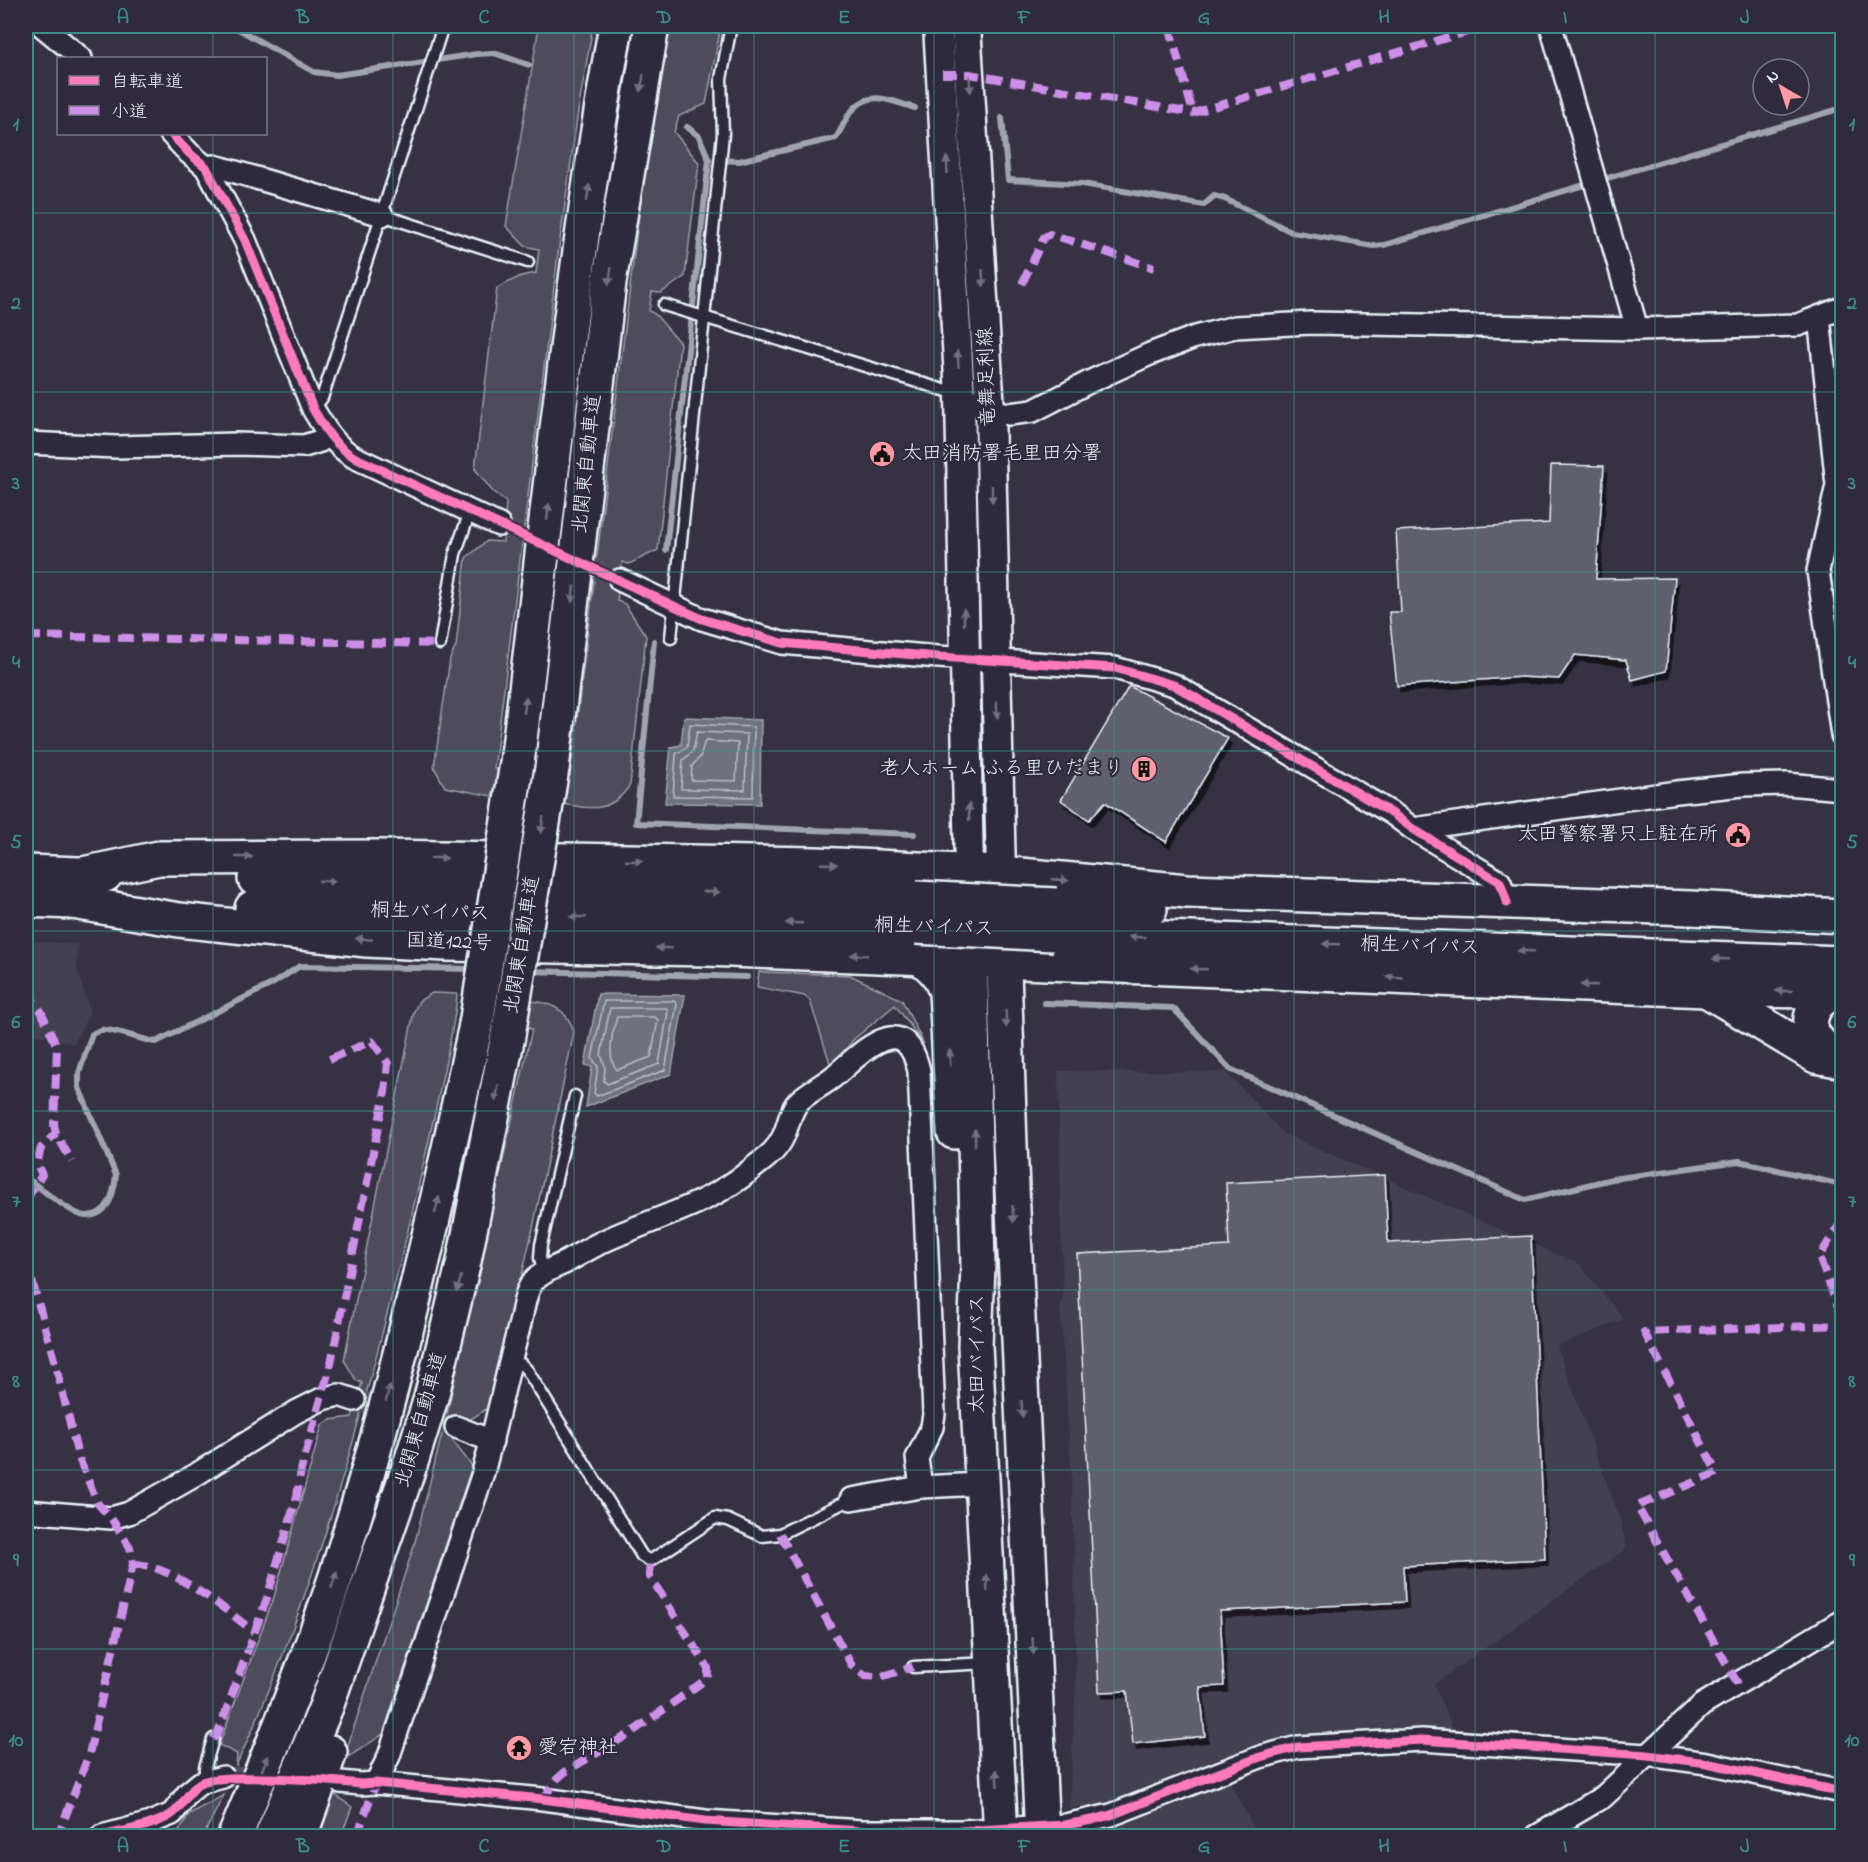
<svg xmlns="http://www.w3.org/2000/svg" width="1868" height="1862" viewBox="0 0 1868 1862" font-family="'Indie Flower','Klee One',sans-serif">
	<defs>
		<filter id="shadow"><feDropShadow dx="3.5" dy="6" stdDeviation="0" flood-color="#0009"/></filter>
	</defs>
	<rect width="100%" height="100%" fill="#363244"/>
	<filter id="ink" filterUnits="userSpaceOnUse"><feTurbulence type="fractalNoise" baseFrequency=".0167" numOctaves="2"/><feDisplacementMap in="SourceGraphic" scale="12" xChannelSelector="R" yChannelSelector="G"/><feConvolveMatrix kernelMatrix="1 2 1 2 8 2 1 2 1" color-interpolation-filters="sRGB"/></filter>
	<g filter="url(#ink)">
		<g fill="#433f51">
			<polygon points="26,941 78,944 77,968 90,1013 73,1044 47,1036 26,1035"/>
			<polygon points="1058,1071 1226,1072 1283,1133 1579,1264 1624,1319 1557,1346 1621,1522 1627,1548 1434,1684 1455,1734 1293,1738 1255,1746 1104,1804 1069,1808 1076,1679 1072,1481 1060,1304 1063,1302"/>
			<polygon points="1229,1781 1258,1836 1086,1836 1181,1801"/>
		</g>
		<g fill="#4d4b5c" stroke="#9a9eaa" stroke-width="1.5">
			<polygon points="539,26 593,26 578,111 558,254 494,769 499,770 492,796 445,787 434,767 450,659 456,646 466,558 487,541 503,542 506,502 493,492 475,469 497,288 521,276 536,273 539,249 525,246 506,226"/>
			<path d="M669,26H721L706,104L679,116L674,132L699,163L685,276L661,293L652,292L649,311L655,314L680,343L658,550L629,564L622,562L617,601L625,604L646,636L630,785C611,813 593,809 562,804L564,776H570L640,206Z"/>
			<polygon points="759,972 850,975 902,1000 924,1044 895,1005 854,1039 831,1066 810,1001 805,996 757,987"/>
			<path d="M432,993L457,994C455,1023 448,1051 442,1079C432,1129 420,1179 408,1230C364,1411 315,1596 236,1766L237,1754L219,1745L274,1597L322,1425L330,1420L352,1417L362,1383L356,1380L344,1360L414,1011L419,1001Z"/>
			<path d="M530,1001C551,1002 568,1010 574,1032L533,1228L491,1406L468,1421L458,1418L452,1440L472,1466L383,1734L350,1756L345,1754L414,1546L447,1414L532,1029L523,1027Z"/>
			<polygon points="331,1792 352,1807 341,1836 315,1836"/>
			<polygon points="224,1795 203,1836 176,1836 189,1814"/>
		</g>
		<g fill="#70717f" stroke="#a0a4af" stroke-width="1.5">
			<polygon points="684,717 761,720 760,804 665,803 671,747 681,745"/>
			<polygon points="598,994 685,995 671,1074 586,1107 592,1067 585,1065"/>
		</g>
		<g fill="none" stroke-linecap="round" stroke-linejoin="round">
			<g stroke="#b8bec8" stroke-width="1.5">
				<polygon points="690,724 754,727 753,797 673,796 676,754 687,747"/>
				<polygon points="697,732 747,734 745,790 681,789 683,760 693,751"/>
				<polygon points="705,741 738,743 736,781 691,780 692,766 700,757"/>
				<polygon points="604,1001 674,1001 677,1004 665,1070 597,1096 594,1093 598,1067 592,1058"/>
				<polygon points="610,1008 666,1008 668,1011 659,1064 607,1084 604,1081 605,1066 601,1055"/>
				<path d="M617,1017H655L658,1020L651,1057L617,1070C606,1057 612,1033 617,1017Z"/>
			</g>
			<g stroke="#a0a4af" stroke-width="6">
				<polyline points="233,26 314,72 337,75 477,54 494,53 529,65"/>
				<polyline points="1002,118 1008,180 1083,184 1204,205 1214,196 1225,199 1292,232 1374,246 1384,245 1842,108"/>
				<path d="M719,160L739,161L836,138C841,130 845,120 850,113C870,88 890,101 915,108"/>
				<polyline points="666,550 709,160 699,136 687,127"/>
				<polyline points="654,641 636,823 914,834"/>
				<polyline points="529,971 747,977"/>
				<polyline points="1044,1003 1173,1008 1230,1069 1525,1200 1612,1179 1739,1161 1842,1185"/>
				<path d="M26,1177C37,1186 73,1215 85,1216C109,1217 114,1193 116,1175L79,1088V1073L92,1034C95,1033 98,1030 101,1030C111,1028 142,1040 156,1042L272,984L300,966L473,969"/>
			</g>
		</g>
		<g fill="#605e6e" stroke="#e8f1f8" stroke-width="1.5" filter="url(#shadow)">
			<polygon points="1551,465 1604,466 1596,579 1675,578 1666,671 1632,680 1626,660 1575,655 1559,679 1521,677 1397,686 1389,612 1401,612 1396,531 1549,523"/>
			<polygon points="1129,686 1228,738 1166,842 1105,802 1089,820 1061,800"/>
			<polygon points="1385,1175 1388,1243 1531,1236 1545,1559 1403,1566 1405,1602 1220,1611 1224,1686 1200,1687 1205,1736 1133,1744 1127,1691 1099,1692 1077,1254 1229,1246 1226,1183"/>
		</g>
		<g fill="none" stroke-linecap="round" stroke-linejoin="round">
			<g stroke="#514f5f" stroke-width="21" stroke-dasharray="21 10" stroke-linecap="butt">
				<polyline points="499,525 620,580"/>
				<polyline points="354,1400 456,1427"/>
				<polyline points="223,1777 306,1780"/>
			</g>
			<g stroke="#e8f1f8" stroke-width="15">
				<g id="service">
					<polyline points="382,215 528,262"/>
					<polyline points="664,305 957,394"/>
					<polyline points="313,409 322,398 443,26"/>
					<polyline points="671,638 723,134 721,79 731,26"/>
					<polyline points="440,644 455,554 470,512"/>
					<polyline points="544,1274 540,1258 541,1245 575,1096"/>
					<polyline points="510,1361 521,1364 527,1370 642,1556 650,1561 715,1518 728,1520 762,1536 780,1534 851,1499"/>
					<polyline points="913,1667 988,1663"/>
					<polyline points="205,1781 205,1767 213,1739"/>
				</g>
			</g>
			<g stroke="#e8f1f8" stroke-width="26">
				<g id="minor">
					<polyline points="42,26 81,58"/>
					<polyline points="1551,26 1637,329"/>
					<path d="M171,134L189,153L206,167L245,240L313,409C325,429 334,445 354,457L499,525"/>
					<polyline points="206,167 214,166 222,168 382,215"/>
					<polyline points="1819,317 1837,485 1818,571 1842,735"/>
					<polyline points="960,395 990,410 1009,414 1033,411 1089,382 1150,354 1195,337 1235,327 1311,323 1637,329 1798,325 1842,308"/>
					<polyline points="26,443 116,447 237,444 304,446 320,441 328,435"/>
					<polyline points="620,580 702,619 782,643 938,657 1115,668 1174,685 1393,814 1413,829 1500,882 1507,903"/>
					<polyline points="1413,829 1677,792 1743,785 1787,784 1842,789"/>
					<polyline points="456,1427 492,1441"/>
					<polyline points="851,1499 921,1487 981,1484"/>
					<polyline points="26,1511 111,1518 129,1513 189,1479 296,1412 322,1399 339,1395 354,1400"/>
					<polyline points="340,1782 361,1784 376,1783 543,1799 705,1821 862,1831 961,1831 1065,1825 1111,1815 1260,1757 1298,1747 1422,1740 1647,1755 1707,1763 1842,1792"/>
					<path d="M376,1783L389,1756L482,1476C496,1427 506,1376 519,1327C523,1314 524,1294 532,1283C539,1273 556,1267 566,1262C578,1255 590,1248 602,1242C653,1218 708,1206 752,1169C764,1159 777,1151 783,1137C789,1125 790,1109 800,1100C810,1091 823,1085 833,1077C861,1054 904,1005 919,1071L934,1414L932,1427L917,1458L921,1487"/>
					<polyline points="102,1836 147,1824 172,1814 188,1793 200,1783 223,1777"/>
					<polyline points="1537,1836 1603,1797 1702,1705 1842,1621"/>
				</g>
			</g>
			<g stroke="#e8f1f8" stroke-width="33">
				<g id="secondary">
					<polyline points="938,26 960,395 969,871"/>
					<polyline points="966,26 990,410 1001,873"/>
				</g>
			</g>
			<g stroke="#e8f1f8" stroke-width="38">
				<g id="trunk">
					<polyline points="26,872 105,875"/>
					<polyline points="83,874 159,858 380,857 816,864 1001,873 1187,891 1691,908 1842,916"/>
					<polyline points="255,879 916,898"/>
					<polyline points="26,900 95,903"/>
					<polyline points="73,902 179,920 367,940 447,944 707,949 1706,990 1842,991"/>
					<polyline points="1056,905 1150,909"/>
					<polyline points="252,908 916,927"/>
					<polyline points="1054,934 1842,963"/>
					<polyline points="970,939 978,1265 975,1346 1001,1836"/>
					<polyline points="1003,941 1010,1145 1042,1836"/>
					<path d="M918,957C933,966 940,975 946,992L954,1132"/>
					<polyline points="1708,991 1816,1056 1838,1060"/>
					<path d="M1836,1058C1829,1052 1820,1045 1815,1037C1805,1023 1813,1003 1828,996C1832,994 1838,993 1842,992"/>
				</g>
			</g>
			<g stroke="#e8f1f8" stroke-width="38">
				<g id="motorway">
					<path d="M517,763C548,517 571,270 616,26"/>
					<polyline points="552,768 609,282 652,26"/>
					<path d="M235,1836C270,1752 306,1666 335,1579C394,1398 436,1211 476,1025"/>
					<polyline points="272,1836 326,1707 412,1459 431,1398 464,1261 508,1035"/>
					<polyline points="300,1836 330,1752"/>
					<polyline points="998,1836 1000,1828"/>
				</g>
			</g>
			<use href="#service" stroke="#2f2a3d" stroke-width="10"/>
			<use href="#minor" stroke="#2f2a3d" stroke-width="21"/>
			<use href="#secondary" stroke="#2f2a3d" stroke-width="28"/>
			<use href="#trunk" stroke="#2f2a3d" stroke-width="33"/>
			<use href="#motorway" stroke="#2f2a3d" stroke-width="33"/>
			<g stroke="#e8f1f8" stroke-width="38" stroke-linecap="butt">
				<g id="trunk-bridge">
					<polyline points="916,898 1056,905"/>
					<polyline points="916,927 1054,934"/>
				</g>
			</g>
			<g stroke="#e8f1f8" stroke-width="38" stroke-linecap="butt">
				<g id="motorway-bridge">
					<polyline points="476,1025 517,763"/>
					<polyline points="508,1035 552,768"/>
				</g>
			</g>
			<use href="#trunk-bridge" stroke="#2f2a3d" stroke-width="33"/>
			<use href="#motorway-bridge" stroke="#2f2a3d" stroke-width="33"/>
			<g stroke="#ce8fe9" stroke-width="8" stroke-dasharray="15 8" stroke-linecap="butt">
				<polyline points="1169,26 1193,113"/>
				<polyline points="942,74 969,74 1193,113 1487,26"/>
				<polyline points="1022,284 1044,237 1050,234 1154,268"/>
				<polyline points="26,636 440,644"/>
				<polyline points="26,990 41,1011 57,1047 54,1125 56,1133 72,1162"/>
				<polyline points="26,1200 42,1175 37,1164 41,1148 56,1133"/>
				<polyline points="1842,1220 1819,1257 1842,1317"/>
				<polyline points="26,1259 58,1374 78,1456 98,1504 111,1518 130,1547 133,1564 89,1754 58,1836"/>
				<polyline points="780,1534 852,1666 865,1676 880,1677 913,1667"/>
				<path d="M133,1564C168,1563 227,1610 254,1632"/>
				<polyline points="1738,1684 1637,1506 1717,1473 1644,1332 1842,1325"/>
				<polyline points="213,1739 218,1733 267,1598 297,1496 301,1470 331,1363 385,1092 388,1063 372,1041 325,1061"/>
				<polyline points="543,1799 557,1779 565,1772 631,1733 708,1678 708,1668 649,1575 650,1561"/>
				<polyline points="357,1836 376,1783"/>
			</g>
			<g stroke="#2f2a3d" stroke-width="13">
				<g id="cycleway">
					<path d="M171,134L189,153L206,167L245,240L313,409C325,429 334,445 354,457L702,619L782,643L938,657L1115,668L1174,685L1393,814L1413,829L1500,882L1507,903"/>
					<path d="M102,1836C122,1831 155,1826 172,1814C183,1806 188,1791 200,1783C218,1772 335,1781 361,1784L376,1783L543,1799L705,1821L862,1831H961L1065,1825L1092,1820L1111,1815L1260,1757L1298,1747L1422,1740L1647,1755L1707,1763L1842,1792"/>
				</g>
			</g>
			<use href="#cycleway" stroke="#fd7abc" stroke-width="9"/>
		</g>
		<defs><path id="oneway-solid" d="M-6-.8H1V-3.2L6.5 0L1 3.2V.8H-6Z" transform="scale(1.5)"/></defs>
		<g fill="#70707e">
			<use href="#oneway-solid" transform="translate(642 83) rotate(100)"/>
			<use href="#oneway-solid" transform="translate(970 84) rotate(86)"/>
			<use href="#oneway-solid" transform="translate(947 165) rotate(-93)"/>
			<use href="#oneway-solid" transform="translate(588 193) rotate(-82)"/>
			<use href="#oneway-solid" transform="translate(610 276) rotate(99)"/>
			<use href="#oneway-solid" transform="translate(983 278) rotate(86)"/>
			<use href="#oneway-solid" transform="translate(958 359) rotate(-94)"/>
			<use href="#oneway-solid" transform="translate(992 494) rotate(89)"/>
			<use href="#oneway-solid" transform="translate(548 512) rotate(-83)"/>
			<use href="#oneway-solid" transform="translate(573 594) rotate(97)"/>
			<use href="#oneway-solid" transform="translate(964 617) rotate(-91)"/>
			<use href="#oneway-solid" transform="translate(525 705) rotate(-83)"/>
			<use href="#oneway-solid" transform="translate(997 710) rotate(88)"/>
			<use href="#oneway-solid" transform="translate(969 812) rotate(-91)"/>
			<use href="#oneway-solid" transform="translate(542 825) rotate(99)"/>
			<use href="#oneway-solid" transform="translate(244 857)"/>
			<use href="#oneway-solid" transform="translate(439 858) rotate(1)"/>
			<use href="#oneway-solid" transform="translate(634 861) rotate(1)"/>
			<use href="#oneway-solid" transform="translate(829 864) rotate(2)"/>
			<use href="#oneway-solid" transform="translate(1060 880) rotate(5)"/>
			<use href="#oneway-solid" transform="translate(327 881) rotate(2)"/>
			<use href="#oneway-solid" transform="translate(711 892) rotate(2)"/>
			<use href="#oneway-solid" transform="translate(578 917) rotate(-178)"/>
			<use href="#oneway-solid" transform="translate(794 923) rotate(-178)"/>
			<use href="#oneway-solid" transform="translate(1137 937) rotate(-178)"/>
			<use href="#oneway-solid" transform="translate(364 939) rotate(-175)"/>
			<use href="#oneway-solid" transform="translate(1331 944) rotate(-178)"/>
			<use href="#oneway-solid" transform="translate(664 948) rotate(-179)"/>
			<use href="#oneway-solid" transform="translate(1526 951) rotate(-178)"/>
			<use href="#oneway-solid" transform="translate(859 955) rotate(-178)"/>
			<use href="#oneway-solid" transform="translate(1721 959) rotate(-178)"/>
			<use href="#oneway-solid" transform="translate(1199 969) rotate(-178)"/>
			<use href="#oneway-solid" transform="translate(1394 977) rotate(-178)"/>
			<use href="#oneway-solid" transform="translate(1589 985) rotate(-178)"/>
			<use href="#oneway-solid" transform="translate(1784 991) rotate(-180)"/>
			<use href="#oneway-solid" transform="translate(1006 1019) rotate(88)"/>
			<use href="#oneway-solid" transform="translate(950 1058) rotate(-93)"/>
			<use href="#oneway-solid" transform="translate(497 1093) rotate(101)"/>
			<use href="#oneway-solid" transform="translate(975 1137) rotate(-91)"/>
			<use href="#oneway-solid" transform="translate(437 1205) rotate(-76)"/>
			<use href="#oneway-solid" transform="translate(1013 1214) rotate(87)"/>
			<use href="#oneway-solid" transform="translate(459 1284) rotate(104)"/>
			<use href="#oneway-solid" transform="translate(388 1393) rotate(-76)"/>
			<use href="#oneway-solid" transform="translate(1022 1409) rotate(87)"/>
			<use href="#oneway-solid" transform="translate(334 1580) rotate(-71)"/>
			<use href="#oneway-solid" transform="translate(987 1583) rotate(-93)"/>
			<use href="#oneway-solid" transform="translate(1033 1646) rotate(87)"/>
			<use href="#oneway-solid" transform="translate(265 1763) rotate(-67)"/>
			<use href="#oneway-solid" transform="translate(997 1778) rotate(-93)"/>
		</g>
	</g>
	<path fill="none" stroke="#3a8f8a" stroke-width="1.5" stroke-opacity="0.55" d="M213,26V58M393,26V1836M574,26V1836M754,26V1836M934,26V1836M1114,26V1836M1294,26V1836M1475,26V1836M1655,26V1836M213,134V1836M26,213H1842M26,392H1842M26,572H1842M26,751H1842M26,931H1842M26,1111H1842M26,1290H1842M26,1470H1842M26,1649H1842"/>
	<defs>
		<g id="civic-disc" transform="scale(1.35)"><circle r="9.5" fill="#ff9aa2" stroke="#2f2a3d"/><path d="M-.6-6.5H3V-4.5H.6V-3L4-1V1h2V6H-6V1h2V-1L-.6-3ZM-1.2 2.5V6h2.4V2.5Z" fill="#111"/></g>
		<g id="building-disc" transform="scale(1.35)"><circle r="9.5" fill="#ff9aa2" stroke="#2f2a3d"/><path d="M-4-6H4V6H1V3H-1V6H-4ZM-2.5-4.3h1.7v1.8h-1.7ZM.8-4.3h1.7v1.8H.8ZM-2.5-1h1.7V.8h-1.7ZM.8-1h1.7V.8H.8Z" fill="#111"/></g>
		<g id="temple-disc" transform="scale(1.35)"><circle r="9.5" fill="#ff9aa2" stroke="#2f2a3d"/><path d="M0-6L5-2H3V0L6.5 2.5H4V6H1.5V3h-3V6H-4V2.5H-6.5L-3 0V-2H-5Z" fill="#111"/></g>
	</defs>
	<g fill-rule="evenodd">
		<use href="#civic-disc" x="882" y="454"/>
		<use href="#building-disc" x="1144" y="769"/>
		<use href="#civic-disc" x="1738" y="835"/>
		<use href="#temple-disc" x="519" y="1748"/>
	</g>
	<g text-anchor="middle" dominant-baseline="central" stroke-width="4.5" stroke-linejoin="round" paint-order="stroke">
		<g font-size="20" fill="#e8f1f8" stroke="#2f2a3d">
			<text transform="translate(988 377) rotate(-92)">竜舞足利線</text>
			<text transform="translate(588 464) rotate(-84)">北関東自動車道</text>
			<text transform="translate(430 913) rotate(2)">桐生バイパス</text>
			<text transform="translate(934 928) rotate(2)">桐生バイパス</text>
			<text transform="translate(449 943) rotate(2)">国道122号</text>
			<text transform="translate(523 945) rotate(-81)">北関東自動車道</text>
			<text transform="translate(1420 947) rotate(2)">桐生バイパス</text>
			<text transform="translate(978 1354) rotate(-90)">太田バイパス</text>
			<text transform="translate(422 1420) rotate(-74)">北関東自動車道</text>
		</g>
		<g font-size="20" fill="#e8f1f8" stroke="#2f2a3d" text-anchor="start">
			<text x="902" y="454">太田消防署毛里田分署</text>
			<text x="1124" y="769" text-anchor="end">老人ホーム ふる里ひだまり</text>
			<text x="1718" y="835" text-anchor="end">太田警察署只上駐在所</text>
			<text x="538" y="1748">愛宕神社</text>
		</g>
	</g>
	<rect width="1868" height="1862" fill="none" stroke="#2f2a3d" stroke-width="66"/>
	<rect x="57" y="57" width="210" height="78" fill="#2f2a3d" stroke="#797a88" stroke-width="1.5"/>
	<rect x="69" y="76" width="30" height="9" fill="#fd7abc" stroke="#797a88" stroke-width="1.5"/>
	<text x="111" y="87" font-size="18" fill="#e8f1f8">自転車道</text>
	<rect x="69" y="106" width="30" height="9" fill="#ce8fe9" stroke="#797a88" stroke-width="1.5"/>
	<text x="111" y="117" font-size="18" fill="#e8f1f8">小道</text>
	<g transform="translate(1781 87) rotate(321)"><circle r="28" fill="#2f2a3d" stroke="#797a88" stroke-width="1.5"/>
	<path d="M0-4.5L10 22L0 15L-10 22Z" fill="#ff9aa2"/>
	<text y="-9" font-size="16" font-weight="bold" text-anchor="middle" fill="#e8f1f8">N</text>
	</g>
	<rect x="33" y="33" width="1802" height="1796" fill="none" stroke="#3a8f8a" stroke-width="2"/>
	<g font-size="20" text-anchor="middle" font-weight="bold" fill="#3a8f8a">
		<text x="123" y="23">A</text>
		<text x="303" y="23">B</text>
		<text x="484" y="23">C</text>
		<text x="664" y="23">D</text>
		<text x="844" y="23">E</text>
		<text x="1024" y="23">F</text>
		<text x="1204" y="23">G</text>
		<text x="1384" y="23">H</text>
		<text x="1565" y="23">I</text>
		<text x="1745" y="23">J</text>
		<text x="16" y="130">1</text>
		<text x="1852" y="130">1</text>
		<text x="16" y="309">2</text>
		<text x="1852" y="309">2</text>
		<text x="16" y="489">3</text>
		<text x="1852" y="489">3</text>
		<text x="16" y="668">4</text>
		<text x="1852" y="668">4</text>
		<text x="16" y="848">5</text>
		<text x="1852" y="848">5</text>
		<text x="16" y="1028">6</text>
		<text x="1852" y="1028">6</text>
		<text x="16" y="1207">7</text>
		<text x="1852" y="1207">7</text>
		<text x="16" y="1387">8</text>
		<text x="1852" y="1387">8</text>
		<text x="16" y="1566">9</text>
		<text x="1852" y="1566">9</text>
		<text x="16" y="1746">10</text>
		<text x="1852" y="1746">10</text>
		<text x="123" y="1852">A</text>
		<text x="303" y="1852">B</text>
		<text x="484" y="1852">C</text>
		<text x="664" y="1852">D</text>
		<text x="844" y="1852">E</text>
		<text x="1024" y="1852">F</text>
		<text x="1204" y="1852">G</text>
		<text x="1384" y="1852">H</text>
		<text x="1565" y="1852">I</text>
		<text x="1745" y="1852">J</text>
	</g>
</svg>
